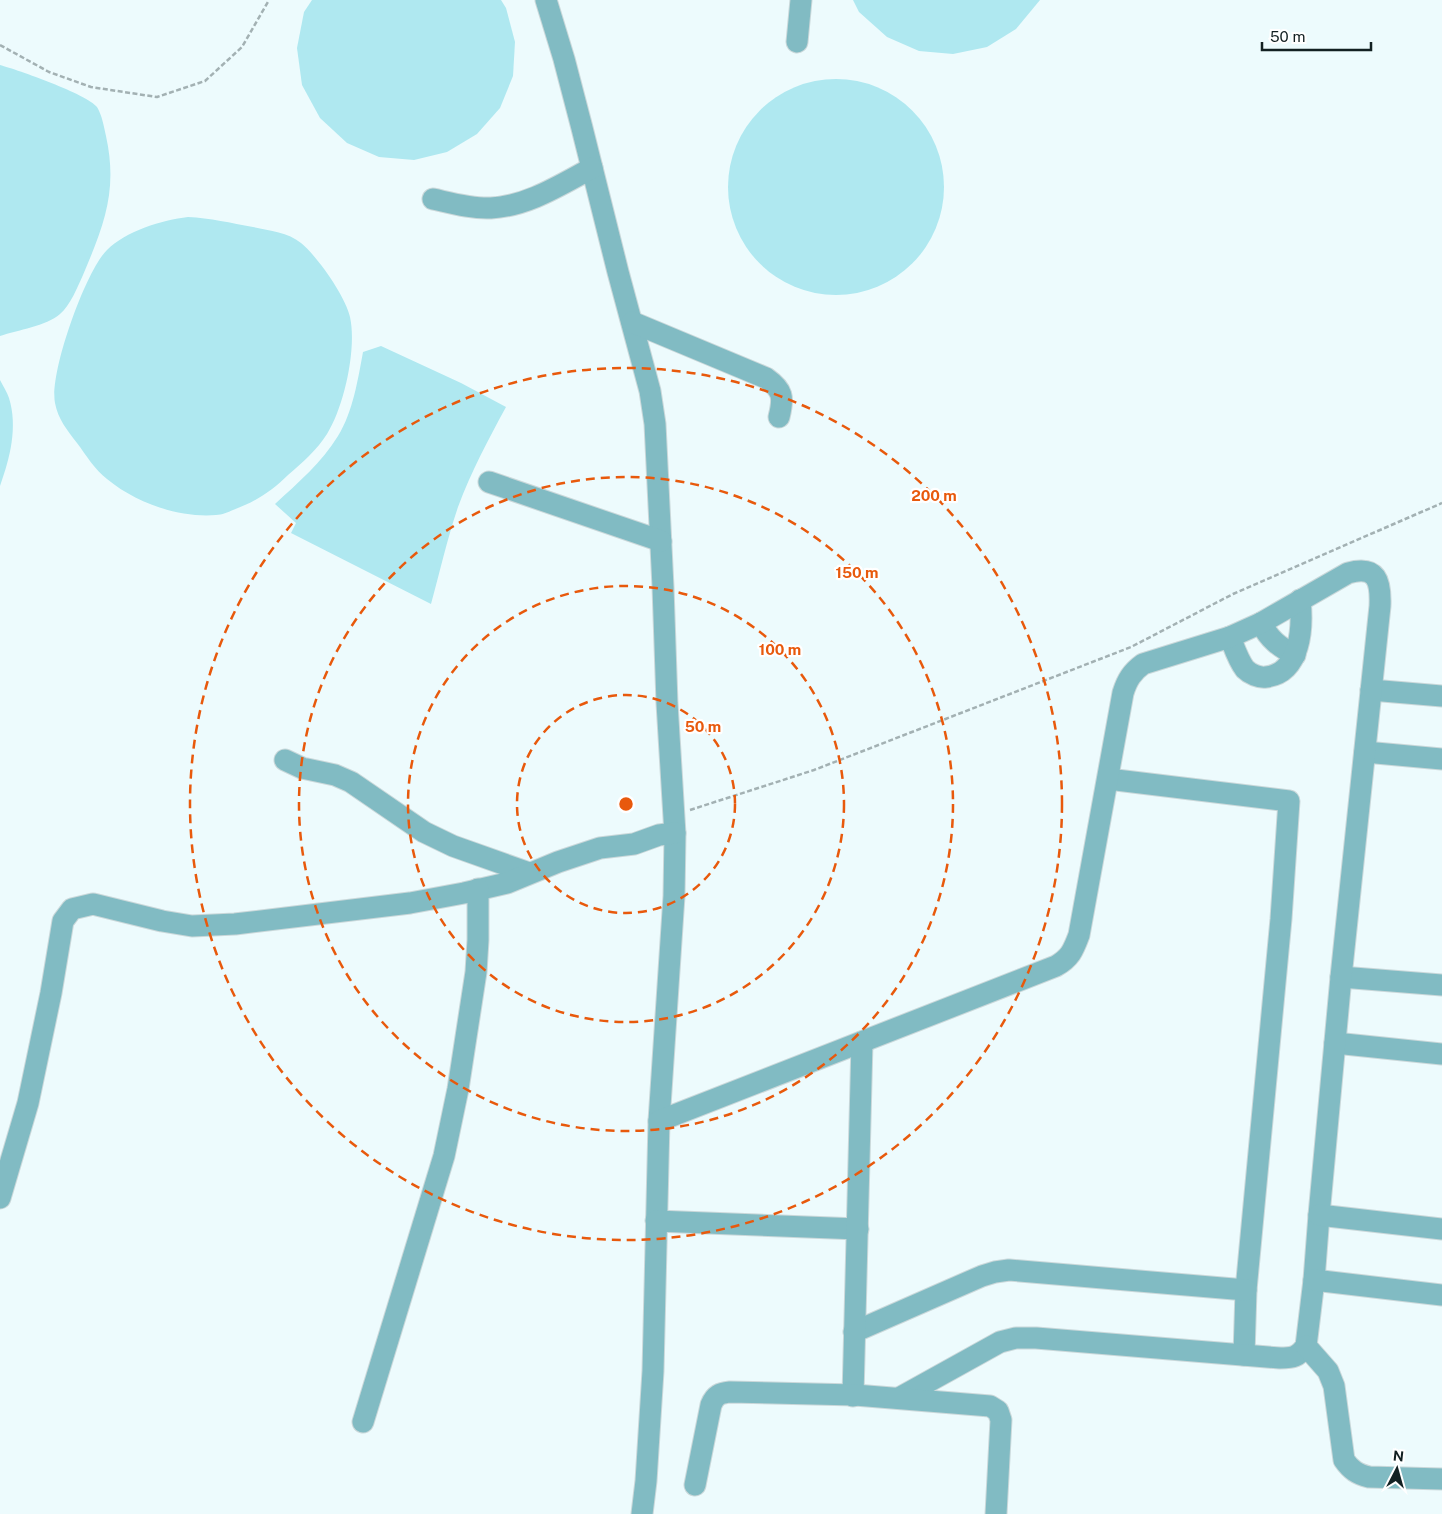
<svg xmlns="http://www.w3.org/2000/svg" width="1442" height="1514" viewBox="0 0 1442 1514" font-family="'Public Sans',sans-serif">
	<rect width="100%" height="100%" fill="#edfbfd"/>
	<g fill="#afe8f0">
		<polygon points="312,0 501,0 506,8 515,42 513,76 500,108 477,134 447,152 414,160 379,157 347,143 320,118 302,85 297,48 304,12"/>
		<polygon points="853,0 1040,0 1016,29 987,47 953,54 919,51 887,37 859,12"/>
		<path d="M0,65C18,70 87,94 97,107C102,115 104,127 106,136C118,191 104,225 83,275C78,286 70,306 60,314C46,326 18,330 0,336Z"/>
		<circle cx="836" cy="187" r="108"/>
		<path d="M188,217C210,218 231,223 253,227C269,231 288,232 301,243C317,256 346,297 350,317C357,349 344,407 327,434C317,450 302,463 288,475C272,491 255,502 233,510C228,512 222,515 216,515C179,518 136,503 107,479C95,470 86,455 77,443C67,430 58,419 55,403C49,373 86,270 107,250C126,231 162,220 188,217Z"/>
		<path d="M381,346L461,383L506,407C488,440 471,472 458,507C447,539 440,572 431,604L291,533L296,523L275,504C298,483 322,462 338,436C353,412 358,379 363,352Z"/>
		<path d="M0,380C3,386 7,392 9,398C18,427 10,458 0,486Z"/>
	</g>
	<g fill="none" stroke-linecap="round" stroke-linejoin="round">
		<g stroke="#cad8da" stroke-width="23">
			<g id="minor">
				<polyline points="546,0 564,59 582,128 618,272 650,391 655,424 663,587 667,703 675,834 674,896 659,1121 653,1371 646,1481 642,1514"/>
				<polyline points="797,42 801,0"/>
				<path d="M433,199C451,203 472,209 491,208C528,206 560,185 592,168"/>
				<path d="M632,322L766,378C783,390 784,397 779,417"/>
				<polyline points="489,482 661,541"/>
				<path d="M1261,623C1269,639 1279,647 1295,655"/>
				<path d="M1230,637C1234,647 1238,660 1245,669C1250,674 1259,678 1266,677C1301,673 1303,627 1300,600"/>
				<polyline points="1371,690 1442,696"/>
				<polyline points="1365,752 1442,759"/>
				<polyline points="285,760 302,768 335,775 351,782 424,832 453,846 529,873"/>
				<polyline points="1108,779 1289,801 1281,919 1246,1290 1244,1355"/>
				<polyline points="1341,977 1442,985"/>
				<polyline points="1335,1043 1442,1054"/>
				<path d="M659,1121L1056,966C1070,958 1073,951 1079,935L1123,693C1127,680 1132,672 1143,664L1230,637L1261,623L1348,573C1377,565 1381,581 1380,606L1341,977L1319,1215L1314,1280L1306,1346C1298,1357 1293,1358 1280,1358L1036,1338H1016L1000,1342L899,1398"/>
				<polyline points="0,1198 28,1103 51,993 63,921 72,909 93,904 162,921 192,926 235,924 410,903 464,893 507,883 558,862 600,848 634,844 659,835 675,833"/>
				<polyline points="1319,1215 1442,1229"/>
				<polyline points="656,1221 858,1229"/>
				<polyline points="1314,1280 1442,1295"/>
				<polyline points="854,1332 982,1276 995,1272 1009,1270 1246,1290"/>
				<path d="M1306,1346L1328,1371L1334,1386L1344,1460C1351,1470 1357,1474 1369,1477L1442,1479"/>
				<polyline points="853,1396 862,1042"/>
				<polyline points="363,1422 444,1156 458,1089 476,972 478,940 478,889"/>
				<path d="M695,1485L711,1405C715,1395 720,1393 730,1392L855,1395L990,1406L998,1411L1001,1420L996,1514"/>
			</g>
		</g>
		<g stroke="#a3b1b3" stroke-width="2.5" stroke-dasharray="5 2.5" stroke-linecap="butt">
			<polyline points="0,45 49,72 91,87 157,97 205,81 242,47 269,0"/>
			<polyline points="690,810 814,770 1131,647 1233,594 1442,503"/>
		</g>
		<use href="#minor" stroke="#81bbc3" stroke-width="21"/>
	</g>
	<g fill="none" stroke="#e8590c" stroke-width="2.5" stroke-dasharray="9 6">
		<circle cx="626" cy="804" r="109"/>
		<circle cx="626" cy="804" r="218"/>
		<circle cx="626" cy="804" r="327"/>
		<circle cx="626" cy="804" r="436"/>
	</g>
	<circle cx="626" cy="804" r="8" fill="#e8590c" stroke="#fff" stroke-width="2.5"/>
	<g font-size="15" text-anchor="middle" font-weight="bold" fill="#e8590c" stroke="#fff" stroke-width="4.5" stroke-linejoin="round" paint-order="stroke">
		<text x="934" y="501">200 m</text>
		<text x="857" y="578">150 m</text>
		<text x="780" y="655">100 m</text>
		<text x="703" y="732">50 m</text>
	</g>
	<g transform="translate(1397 1469) rotate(6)" stroke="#ffffff" stroke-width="4" paint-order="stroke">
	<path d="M0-4L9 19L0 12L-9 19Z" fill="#122022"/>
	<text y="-8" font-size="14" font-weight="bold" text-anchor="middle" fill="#122022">N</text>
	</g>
	<path d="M1262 42v8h109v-8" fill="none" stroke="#122022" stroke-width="2.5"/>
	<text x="1270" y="42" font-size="15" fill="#122022" stroke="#ffffff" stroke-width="4" paint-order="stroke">50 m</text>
</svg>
